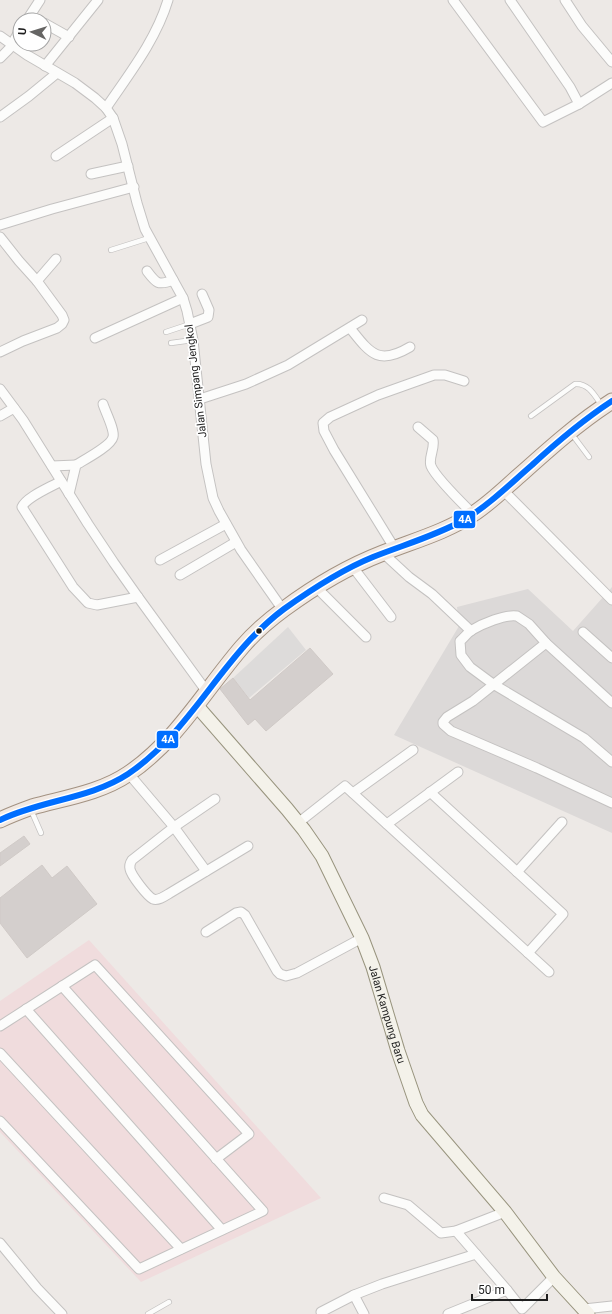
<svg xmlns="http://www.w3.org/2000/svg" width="612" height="1314" viewBox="0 0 612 1314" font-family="Roboto,sans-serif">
	<rect width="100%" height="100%" fill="#ede9e6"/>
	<polygon fill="#dcd9d8" points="612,587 612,833 394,735 459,626 457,607 528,589 573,631"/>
	<polygon fill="#f0dcdd" points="89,940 321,1198 141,1282 0,1132 0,1001"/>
	<polygon fill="#dddbda" points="288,627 306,650 249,698 233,678"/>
	<g fill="#d4cfcd" stroke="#d0cac7">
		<polygon points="310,648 333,674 266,731 255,719 248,725 220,689 233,678 250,700"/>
		<polygon points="24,836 30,844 0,866 0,853"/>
		<polygon points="42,865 52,878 67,866 97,904 27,958 0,923 0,898"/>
	</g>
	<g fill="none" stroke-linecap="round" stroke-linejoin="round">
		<g stroke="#c4c2c1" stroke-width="6">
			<g id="lane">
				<polyline points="111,250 149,238"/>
				<polyline points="166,332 190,324"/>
				<polyline points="171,343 193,340"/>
				<path d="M531,416L575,384C589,383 595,396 602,406"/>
				<polyline points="571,433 589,457"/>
				<polyline points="31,810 41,833"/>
				<polyline points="148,1314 169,1302"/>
			</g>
		</g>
		<g stroke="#c4c2c1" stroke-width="11">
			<g id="street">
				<polyline points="453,0 543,122 579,104 570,87 510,0"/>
				<polyline points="565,0 582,26 612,62"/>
				<polyline points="27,20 40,0"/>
				<polyline points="44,23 69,37"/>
				<polyline points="0,36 27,55 75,83 95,98 106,108 113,118 122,144 137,203 145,229 183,298 187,311 193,340 206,464 213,498 219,511 241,550 283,610"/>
				<polyline points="0,58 9,49 20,30"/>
				<polyline points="45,66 98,0"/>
				<polyline points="579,104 612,83"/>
				<path d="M106,108C129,74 156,40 168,0"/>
				<polyline points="0,117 29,96 57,73"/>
				<polyline points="56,156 113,118"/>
				<polyline points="91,174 128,166"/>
				<polyline points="0,225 52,209 134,187"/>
				<polyline points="0,237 19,261 37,281 62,315 64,320 62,324 57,328 23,341 0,352"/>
				<path d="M147,271C156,283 158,286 173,280"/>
				<polyline points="37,281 56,259"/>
				<polyline points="190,324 208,317 209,310 202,294"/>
				<path d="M350,328C370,353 378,366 410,347"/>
				<polyline points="95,338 183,298"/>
				<polyline points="0,389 23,420 88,524 114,563 138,597 207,692"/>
				<polyline points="200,399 246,384 288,365 362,320"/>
				<polyline points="0,416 14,408"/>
				<path d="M418,427L433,440C435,449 428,458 431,466C436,478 463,504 473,514"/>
				<polyline points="52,466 76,465"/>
				<path d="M61,481C51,487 26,497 22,507L73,587L88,603L97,605L138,597"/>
				<polyline points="503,490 612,600"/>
				<path d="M69,494L76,465C84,460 111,446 113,437C115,430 105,411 103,404"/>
				<polyline points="395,549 334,450 324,431 323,423 330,417 378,395 434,375 445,375 464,381"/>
				<polyline points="383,553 409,577 432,594 471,631"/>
				<polyline points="160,560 226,524"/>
				<polyline points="352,566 391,617"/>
				<polyline points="180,575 236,542"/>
				<polyline points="316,587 366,637"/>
				<polyline points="583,632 612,658"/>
				<polyline points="546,643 473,701 447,717 443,722 443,724 451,731 537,768 612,803"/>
				<path d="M612,703L546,643L529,624L517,616C505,614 482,624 472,630C467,633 464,638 460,641L461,655L470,667L493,684L584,738L612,762"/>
				<polyline points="129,774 174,827 206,871"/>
				<polyline points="430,792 563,914 528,953"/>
				<polyline points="353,793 413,750"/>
				<path d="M215,799L174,827L132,860C130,863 129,865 130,869C131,875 147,896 153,899C158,901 165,896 170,893L248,846"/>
				<polyline points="298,823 345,786 549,972"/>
				<polyline points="387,824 458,772"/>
				<polyline points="517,872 562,822"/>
				<polyline points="206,932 236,913 241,912 245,915 277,971 280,974 286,976 297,973 362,938"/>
				<polyline points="26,1009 222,1230"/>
				<polyline points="0,1026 95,965 249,1134 216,1159"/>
				<polyline points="0,1053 181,1249"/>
				<polyline points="0,1121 139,1269 263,1211 62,986"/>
				<polyline points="384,1198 408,1205 441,1233 456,1231 505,1212"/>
				<polyline points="456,1231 476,1254"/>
				<polyline points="0,1243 37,1288 62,1314"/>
				<polyline points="584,1309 612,1306"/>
				<polyline points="321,1312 354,1295"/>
				<polyline points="364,1314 354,1295 382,1284 476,1254 507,1290"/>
				<polyline points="448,1314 507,1290 522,1309 554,1277"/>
			</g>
		</g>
		<g stroke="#98947e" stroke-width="15">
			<g id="secondary">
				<path id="s1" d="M197,706L287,809L304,830L322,856L362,938L373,967L398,1051L416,1103L422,1115L505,1212L554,1277L588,1314"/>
			</g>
		</g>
		<g stroke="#a39282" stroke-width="17">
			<path id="primary" d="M0,820C10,815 21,811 32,807C64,798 100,793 128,774C176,742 205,690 242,647C254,633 269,620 284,609C315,586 347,567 383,553C413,541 446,532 473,514C490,503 505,488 520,475C549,449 579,422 612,401"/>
		</g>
		<use href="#lane" stroke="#fcfcfb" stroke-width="4.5"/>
		<use href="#street" stroke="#fcfcfb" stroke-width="9"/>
		<use href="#secondary" stroke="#f4f2ea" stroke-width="13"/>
		<use href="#primary" stroke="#f1e9e3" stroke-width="15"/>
		<g stroke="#fff" stroke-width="9">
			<path id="bus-1" d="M0,820C41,800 90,799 128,774C192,731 222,655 284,609C312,589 341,570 373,557C403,545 435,536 464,520C489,505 510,484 532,465C557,442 583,420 612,401"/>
		</g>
		<use href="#bus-1" stroke="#006eff" stroke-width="6"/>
	</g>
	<circle fill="#1e1e1e" stroke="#fff" stroke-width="1.5" cx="259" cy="631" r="3.5"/>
	<g text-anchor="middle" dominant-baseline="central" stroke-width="3.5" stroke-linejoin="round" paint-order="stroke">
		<g font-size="11" fill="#1e1e1e" stroke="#fff">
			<text transform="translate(196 381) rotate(-97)">Jalan Simpang Jengkol</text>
			<text stroke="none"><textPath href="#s1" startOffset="367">Jalan Kampung Baru</textPath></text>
		</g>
	</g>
	<g stroke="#fff" stroke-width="1.5">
		<rect x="453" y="510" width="23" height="19" rx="4" fill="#006eff"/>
		<rect x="156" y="730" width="23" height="19" rx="4" fill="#006eff"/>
	</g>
	<g font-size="11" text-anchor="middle" font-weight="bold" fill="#fff">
		<text x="465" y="523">4A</text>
		<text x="168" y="743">4A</text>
	</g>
	<g transform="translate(32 32) rotate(274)"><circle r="19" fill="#ffffff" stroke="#a5a5a5"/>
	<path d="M0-3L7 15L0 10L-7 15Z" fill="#666564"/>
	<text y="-6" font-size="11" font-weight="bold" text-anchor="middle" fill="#1e1e1e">U</text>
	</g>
	<path d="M472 1294v6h75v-6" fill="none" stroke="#1e1e1e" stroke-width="2"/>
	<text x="478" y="1294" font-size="12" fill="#1e1e1e" stroke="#ffffff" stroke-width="3" paint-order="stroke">50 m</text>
</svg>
